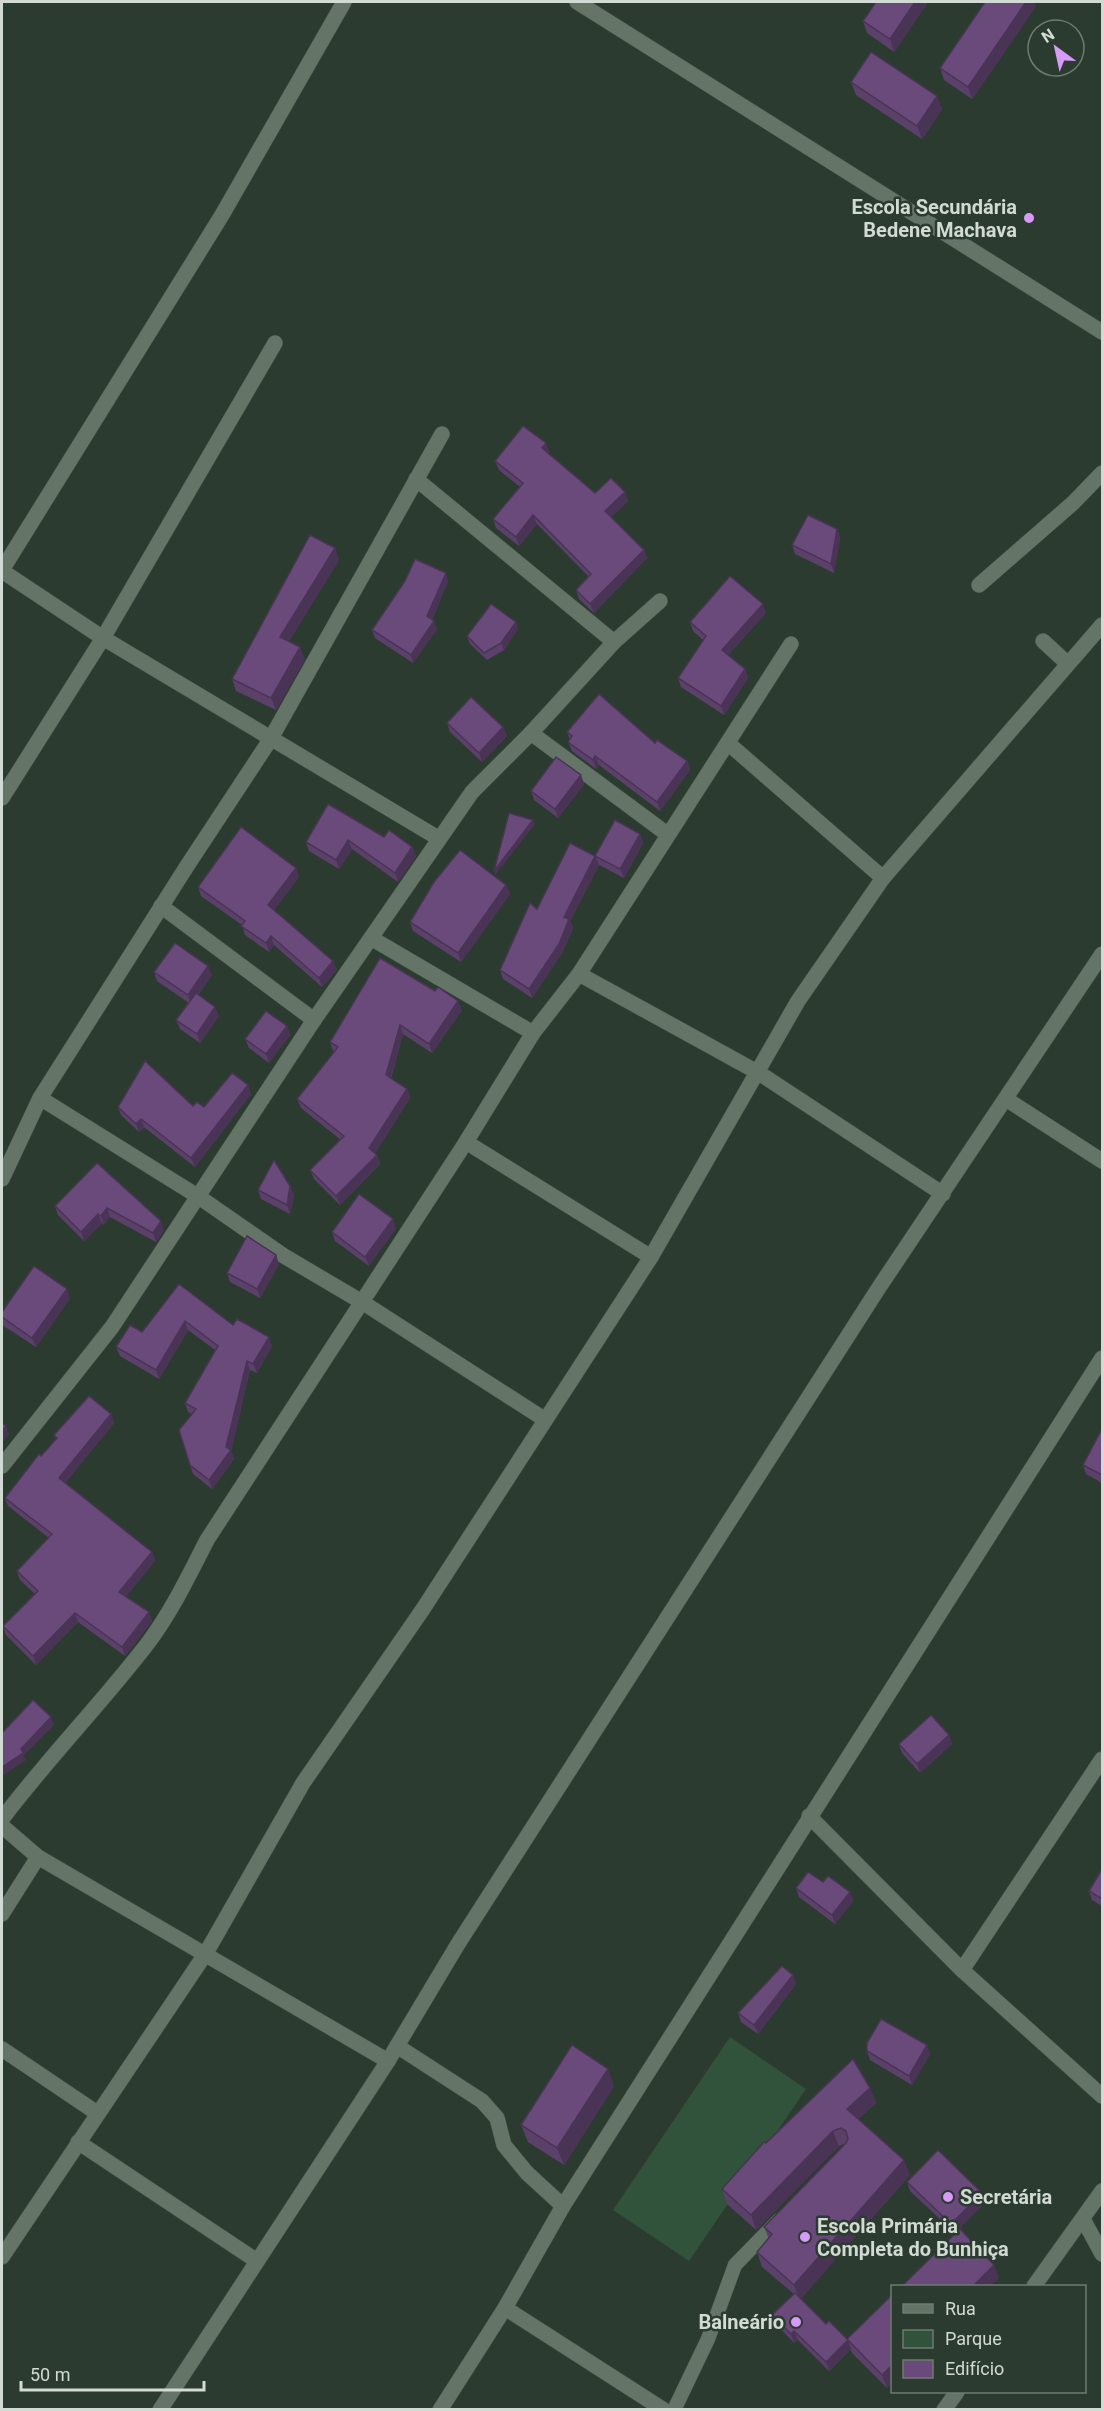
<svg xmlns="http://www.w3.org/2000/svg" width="1104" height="2411" viewBox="0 0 1104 2411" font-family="Roboto,sans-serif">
	<rect width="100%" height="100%" fill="#2c3b30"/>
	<polygon fill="#31523b" points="730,2037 806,2089 689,2261 613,2210"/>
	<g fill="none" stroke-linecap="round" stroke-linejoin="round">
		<g stroke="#49564c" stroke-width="15">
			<polyline id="lane" points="674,2410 708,2339 735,2265 779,2220"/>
		</g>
		<g stroke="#49564c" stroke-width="16">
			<g id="street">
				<polyline points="416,479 614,642"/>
				<polyline points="2,570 222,215 344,2"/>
				<polyline points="2,571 103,638 438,838"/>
				<polyline points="979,585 1073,503 1102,473"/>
				<polyline points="1043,641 1068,664"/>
				<polyline points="531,733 667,834"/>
				<polyline points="729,744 883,878"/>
				<polyline points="2,798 103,638 275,343"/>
				<polyline points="161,906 314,1020"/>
				<polyline points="371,938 533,1033"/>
				<polyline points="579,974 759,1073 943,1194"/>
				<polyline points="40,1098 199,1197 284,1256 362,1302 544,1419"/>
				<polyline points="1006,1099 1102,1161"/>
				<polyline points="466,1142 651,1257"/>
				<polyline points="2,1179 40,1098 187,866 270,740 442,434"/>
				<polyline points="2,1466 112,1327 314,1020 472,792 531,733 614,642 660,601"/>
				<polyline points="809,1816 962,1970 1102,2096"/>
				<path d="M2,1819C48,1758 102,1703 148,1643C172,1611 189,1575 207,1540L466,1142L533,1033L579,974L791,644"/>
				<polyline points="2,1826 38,1857 388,2061"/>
				<polyline points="2,1914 38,1857"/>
				<polyline points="962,1970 1102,1759"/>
				<polyline points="397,2046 482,2101 497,2118 504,2145 527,2173 563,2206"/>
				<polyline points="2,2049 97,2113"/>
				<polyline points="78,2142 257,2261"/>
				<polyline points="1083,2219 1102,2254"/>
				<polyline points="2,2257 206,1953 303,1783 423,1609 651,1257 798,1001 883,878 1102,625"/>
				<polyline points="1034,2286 1102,2191"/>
				<polyline points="505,2308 664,2410"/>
				<polyline points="160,2410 388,2061 458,1944 878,1289 1102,954"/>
				<polyline points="440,2410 505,2308 563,2206 1102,1358"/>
				<polyline points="944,2410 957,2392"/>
			</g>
		</g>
		<g stroke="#49564c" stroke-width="16">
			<polyline id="secondary" points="577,2 1102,332"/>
		</g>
		<use href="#lane" stroke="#647568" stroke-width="14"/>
		<use href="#street" stroke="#647568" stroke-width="15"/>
		<use href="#secondary" stroke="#647568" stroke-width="15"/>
	</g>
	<g fill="#5b406a">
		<polygon points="928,2 894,52 867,33 863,21"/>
		<polygon points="1036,6 972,99 944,80 940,68"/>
		<polygon points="851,82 942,109 922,139 856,95"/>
		<polygon points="549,452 548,453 595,493 628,501 611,517 644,550 647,558 594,613 579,599 576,590 589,577 537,524 519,546 496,528 493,519 520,487 499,470 495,461"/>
		<polygon points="837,529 840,538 834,573 795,554 792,545"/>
		<polygon points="339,560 289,641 305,659 276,710 236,691 232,679"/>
		<polygon points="448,581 432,620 437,629 413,663 375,638 372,630"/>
		<polygon points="766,613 728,655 745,669 748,678 724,715 681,687 678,678 703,640 693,631 690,622"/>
		<polygon points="518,629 504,650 487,660 470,644 467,636"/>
		<polygon points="447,723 503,727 507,736 482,762 450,732"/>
		<polygon points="567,732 655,743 687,761 690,770 660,811 599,765 596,769 572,751 568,742 570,740"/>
		<polygon points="581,775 584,784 558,818 534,800 531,791"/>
		<polygon points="640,834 643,843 624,878 599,865 570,921 573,928 562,953 532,998 503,979 500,970 537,909 595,856"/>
		<polygon points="384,837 412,847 416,856 398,882 352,849 339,869 309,851 306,842"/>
		<polygon points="299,877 274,910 333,961 337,970 322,987 274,945 269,952 245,935 242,925 201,896 198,887"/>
		<polygon points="506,885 510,894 461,962 413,931 410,922"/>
		<polygon points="154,972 212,975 198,995 219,1016 200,1043 180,1029 176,1020 189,1003 157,981"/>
		<polygon points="435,991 462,1010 432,1053 403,1034 391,1079 407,1089 410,1098 375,1153 377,1155 380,1164 340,1205 314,1179 310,1170 341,1140 301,1108 297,1099 335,1052 333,1051 330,1042"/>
		<polygon points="287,1026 290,1035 269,1063 249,1048 245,1039"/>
		<polygon points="251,1094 195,1167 144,1127 139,1132 121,1115 118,1107 193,1106 204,1107"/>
		<polygon points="97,1163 164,1230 156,1242 110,1217 104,1225 102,1223 84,1241 58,1215 55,1206"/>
		<polygon points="290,1186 294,1195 290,1214 261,1199 258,1190"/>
		<polygon points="396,1228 369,1266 335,1241 332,1232"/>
		<polygon points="276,1255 279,1264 260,1298 230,1282 227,1273"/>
		<polygon points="179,1284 233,1325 272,1346 257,1373 250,1370 231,1451 234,1459 212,1489 193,1474 190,1465 192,1414 188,1412 185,1403 215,1350 188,1330 159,1379 120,1356 116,1347 142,1332"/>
		<polygon points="70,1298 36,1347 2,1325 2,1312"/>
		<polygon points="111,1414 114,1423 65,1483 152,1552 155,1561 126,1596 149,1612 152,1621 125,1656 78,1622 36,1665 6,1635 3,1626 35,1594 20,1580 17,1571 49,1538 8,1506 5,1498 56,1439 54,1435"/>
		<polygon points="1102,1429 1102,1483 1086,1474 1083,1465"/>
		<polygon points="949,1735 952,1744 920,1773 902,1753 899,1744"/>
		<polygon points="1102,1869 1102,1906 1092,1900 1089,1891"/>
		<polygon points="823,1882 850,1892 853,1901 835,1924 799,1897 796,1888"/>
		<polygon points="796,1984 758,2034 741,2022 738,2013"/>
		<polygon points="867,2051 930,2054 912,2085 870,2060"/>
		<polygon points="614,2086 564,2165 528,2142 521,2125"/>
		<polygon points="870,2088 876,2103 858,2119 910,2175 800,2299 826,2324 848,2340 851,2349 829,2371 798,2340 794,2343 776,2324 772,2315 794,2294 762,2267 757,2252 769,2239 764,2227 846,2143 839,2146 756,2230 727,2204 722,2189 766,2143"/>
		<polygon points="907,2182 985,2202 955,2233 910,2191"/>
		<polygon points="892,2295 887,2388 852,2353 847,2339"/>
	</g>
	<g fill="#4a3456">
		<polygon points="915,2 928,2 894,52 890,39"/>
		<polygon points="1026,2 1034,2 1036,6 972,99 968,87"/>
		<polygon points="937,96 942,109 922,139 917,126"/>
		<polygon points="546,443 549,452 545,457 542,448"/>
		<polygon points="625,492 628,501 608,520 605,511"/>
		<polygon points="533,515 537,524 519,546 516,537"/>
		<polygon points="837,529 840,538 834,573 831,564"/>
		<polygon points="335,548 339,560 284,649 280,637"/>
		<polygon points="644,550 647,558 594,613 590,604"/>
		<polygon points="446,573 448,581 430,624 427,616"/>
		<polygon points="763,604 766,613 725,659 722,650"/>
		<polygon points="434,621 437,629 413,663 411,655"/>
		<polygon points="516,622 518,629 504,650 501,643"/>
		<polygon points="300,647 305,659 276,710 271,698"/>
		<polygon points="745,669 748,678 724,715 721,706"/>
		<polygon points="503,727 507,736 482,762 479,753"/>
		<polygon points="595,756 599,765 596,769 593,760"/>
		<polygon points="687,761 690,770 660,811 657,802"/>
		<polygon points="581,775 584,784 558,818 555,809"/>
		<polygon points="533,820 535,824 495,875 494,871"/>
		<polygon points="640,834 643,843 624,878 620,869"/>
		<polygon points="348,840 352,849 339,869 336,860"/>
		<polygon points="412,847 416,856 398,882 395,873"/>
		<polygon points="595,856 599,865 570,921 573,928 562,953 532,998 529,989"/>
		<polygon points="296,868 299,877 271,914 268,905"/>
		<polygon points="506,885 510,894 461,962 458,953"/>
		<polygon points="271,936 274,945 269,952 266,943"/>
		<polygon points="333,961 337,970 322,987 319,978"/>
		<polygon points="208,966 212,975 191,1004 188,995"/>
		<polygon points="458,1001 462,1010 432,1053 429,1044"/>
		<polygon points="215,1007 219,1016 200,1043 197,1034"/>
		<polygon points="400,1025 403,1034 389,1084 386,1075"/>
		<polygon points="287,1026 290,1035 269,1063 266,1054"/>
		<polygon points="248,1085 251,1094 195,1167 191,1158"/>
		<polygon points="407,1089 410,1098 373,1157 369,1148"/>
		<polygon points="141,1119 144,1127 139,1132 136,1124"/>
		<polygon points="377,1155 380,1164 340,1205 336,1196"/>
		<polygon points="290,1186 294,1195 290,1214 287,1205"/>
		<polygon points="107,1208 110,1217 104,1225 101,1216"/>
		<polygon points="98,1214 102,1223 84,1241 81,1232"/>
		<polygon points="393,1219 396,1228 369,1266 365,1257"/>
		<polygon points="161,1221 164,1230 156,1242 153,1233"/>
		<polygon points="276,1255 279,1264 260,1298 257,1289"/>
		<polygon points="67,1289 70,1298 36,1347 32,1338"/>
		<polygon points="185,1321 188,1330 159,1379 156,1370"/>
		<polygon points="269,1337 272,1346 257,1373 253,1364"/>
		<polygon points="247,1361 250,1370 231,1451 234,1459 212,1489 209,1480 226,1447"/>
		<polygon points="111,1414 114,1423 62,1487 59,1478"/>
		<polygon points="6,1426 9,1435 2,1442 2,1430"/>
		<polygon points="152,1552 155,1561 123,1600 119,1592"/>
		<polygon points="149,1612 152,1621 125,1656 122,1647"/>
		<polygon points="75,1613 78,1622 36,1665 33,1656"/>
		<polygon points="51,1717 54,1725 24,1755 26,1760 2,1776 2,1767"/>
		<polygon points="949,1735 952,1744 920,1773 917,1764"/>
		<polygon points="850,1892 853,1901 835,1924 832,1915"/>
		<polygon points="793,1975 796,1984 758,2034 754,2025"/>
		<polygon points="927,2045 930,2054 912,2085 909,2076"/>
		<polygon points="608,2069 614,2086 564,2165 557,2148"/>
		<polygon points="870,2088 876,2103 852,2124 847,2109"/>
		<polygon points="833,2131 839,2146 756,2230 751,2215"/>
		<polygon points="904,2160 910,2175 800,2300 794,2285"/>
		<polygon points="982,2193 985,2202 955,2233 951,2224"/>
		<polygon points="994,2265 999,2278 991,2286 973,2286"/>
		<polygon points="794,2331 798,2340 794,2343 791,2334"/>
		<polygon points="848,2340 851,2349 829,2371 826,2362"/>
		<polygon points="892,2365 892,2383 887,2388 882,2375"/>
	</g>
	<g fill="#6a4a7b" stroke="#4a3456" stroke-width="1.5">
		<polygon points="876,2 915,2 890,39 863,21"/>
		<polygon points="985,2 1026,2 968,87 940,68"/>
		<polygon points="871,52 937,96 917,126 851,82"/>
		<polygon points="523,426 546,443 542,448 595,493 611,478 625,492 605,511 644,550 590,604 576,590 591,574 533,515 516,537 493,519 523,483 495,461"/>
		<polygon points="808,515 837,529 831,564 792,545"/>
		<polygon points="310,535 335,548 280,637 300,647 271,698 232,679"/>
		<polygon points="415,559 446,573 427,616 434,621 411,655 372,630 405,581"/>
		<polygon points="730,576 763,604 722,650 745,669 721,706 678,678 706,636 690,622"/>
		<polygon points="491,604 516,622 501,643 484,653 467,636"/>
		<polygon points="599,694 655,743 657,740 687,761 657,802 595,756 593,760 568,742 572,736 567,732"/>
		<polygon points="471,697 503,727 479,753 447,723"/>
		<polygon points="556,757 581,775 555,809 531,791"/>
		<polygon points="328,804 384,837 389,830 412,847 395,873 348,840 336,860 306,842"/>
		<polygon points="509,813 533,820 494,871"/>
		<polygon points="615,820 640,834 620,869 595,856"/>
		<polygon points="241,827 296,868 268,905 333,961 319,978 271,936 266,943 241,926 245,921 198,887"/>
		<polygon points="570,843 595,856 564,917 569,919 559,944 529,989 500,970 530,903 537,909"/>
		<polygon points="460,850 506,885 458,953 410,922 434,882"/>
		<polygon points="175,943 208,966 188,995 154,972"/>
		<polygon points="380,958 435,991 438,987 458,1001 429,1044 400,1025 386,1075 407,1089 369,1148 377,1155 336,1196 310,1170 344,1136 297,1099 338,1047 330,1042"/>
		<polygon points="196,993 215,1007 197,1034 176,1020"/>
		<polygon points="266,1011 287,1026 266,1054 245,1039"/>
		<polygon points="145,1061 193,1106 197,1102 204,1107 232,1073 248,1085 191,1158 141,1119 136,1124 118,1107"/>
		<polygon points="274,1160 290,1186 287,1205 258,1190"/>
		<polygon points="97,1163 161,1221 153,1233 107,1208 101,1216 98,1214 81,1232 55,1206"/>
		<polygon points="359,1194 393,1219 365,1257 332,1232"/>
		<polygon points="247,1236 276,1255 257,1289 227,1273"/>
		<polygon points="34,1266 67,1289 32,1338 2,1317 2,1312"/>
		<polygon points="179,1284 233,1325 237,1319 269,1337 253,1364 247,1361 226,1447 231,1450 209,1480 190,1465 179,1430 196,1409 185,1403 218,1346 185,1321 156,1370 116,1347 130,1325 142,1332"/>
		<polygon points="89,1396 111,1414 59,1478 152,1552 119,1592 149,1612 122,1647 75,1613 33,1656 3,1626 38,1591 17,1571 52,1534 5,1498 39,1454 41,1456 57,1438 54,1435"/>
		<polygon points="2,1423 6,1426 2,1430"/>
		<polygon points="1102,1429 1102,1475 1083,1465"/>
		<polygon points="33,1700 51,1717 21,1749 23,1753 2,1767 2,1733"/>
		<polygon points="931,1715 949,1735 917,1764 899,1744"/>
		<polygon points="1102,1869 1102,1899 1089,1891"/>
		<polygon points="808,1872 823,1882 828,1876 850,1892 832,1915 796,1888"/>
		<polygon points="782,1966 793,1975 754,2025 738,2013"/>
		<polygon points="881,2019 927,2045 909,2076 867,2051 867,2043"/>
		<polygon points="572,2045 608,2069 557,2148 521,2125"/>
		<polygon points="853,2059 870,2088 847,2109 904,2160 794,2285 757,2252 772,2234 764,2227 846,2143 848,2139 846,2131 841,2128 833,2131 751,2215 722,2189 764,2142 766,2143"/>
		<polygon points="938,2150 982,2193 951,2224 907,2182"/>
		<polygon points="960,2229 994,2265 973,2286 902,2286"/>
		<polygon points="795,2293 826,2324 829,2321 848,2340 826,2362 794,2331 791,2334 772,2315"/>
		<polygon points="892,2295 892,2365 882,2375 847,2339"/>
	</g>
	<g fill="#d89af8" stroke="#2c3b30" stroke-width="2">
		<circle cx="1029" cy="218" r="6"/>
		<circle cx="948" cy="2197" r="6"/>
		<circle cx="805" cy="2237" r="6"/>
		<circle cx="796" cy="2322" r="6"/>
	</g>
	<g text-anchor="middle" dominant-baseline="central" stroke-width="5" stroke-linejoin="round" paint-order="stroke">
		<g font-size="20" font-weight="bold" fill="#d1dad3" stroke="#2c3b30" text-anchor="end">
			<text x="1017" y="207">Escola Secundária<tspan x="1017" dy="23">Bedene Machava</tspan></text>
			<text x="960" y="2197" text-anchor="start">Secretária</text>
			<text x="817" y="2226" text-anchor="start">Escola Primária<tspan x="817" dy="23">Completa do Bunhiça</tspan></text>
			<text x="784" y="2322">Balneário</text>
		</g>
	</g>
	<rect width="1104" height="2411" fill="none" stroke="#d1dad3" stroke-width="6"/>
	<rect x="891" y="2285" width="195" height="108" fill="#2c3b30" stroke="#6e7b71" stroke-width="1.5"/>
	<rect x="903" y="2304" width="30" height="9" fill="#647568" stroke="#6e7b71" stroke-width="1.5"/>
	<text x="945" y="2315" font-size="18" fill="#d1dad3">Rua</text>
	<rect x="903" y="2330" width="30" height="18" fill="#31523b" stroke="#6e7b71" stroke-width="1.5"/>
	<text x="945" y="2345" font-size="18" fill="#d1dad3">Parque</text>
	<rect x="903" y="2360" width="30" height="18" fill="#6a4a7b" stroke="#6e7b71" stroke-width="1.5"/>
	<text x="945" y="2375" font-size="18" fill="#d1dad3">Edifício</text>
	<g transform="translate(1056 48) rotate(327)"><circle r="28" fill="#2c3b30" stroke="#6e7b71" stroke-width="1.5"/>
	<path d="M0-4.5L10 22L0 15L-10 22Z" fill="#d89af8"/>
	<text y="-9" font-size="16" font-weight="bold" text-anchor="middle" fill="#d1dad3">N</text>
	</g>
	<path d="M21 2381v9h183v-9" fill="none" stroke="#d1dad3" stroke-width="3"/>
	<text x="30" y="2381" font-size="18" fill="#d1dad3" stroke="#2c3b30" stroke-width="4.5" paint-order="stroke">50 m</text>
</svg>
